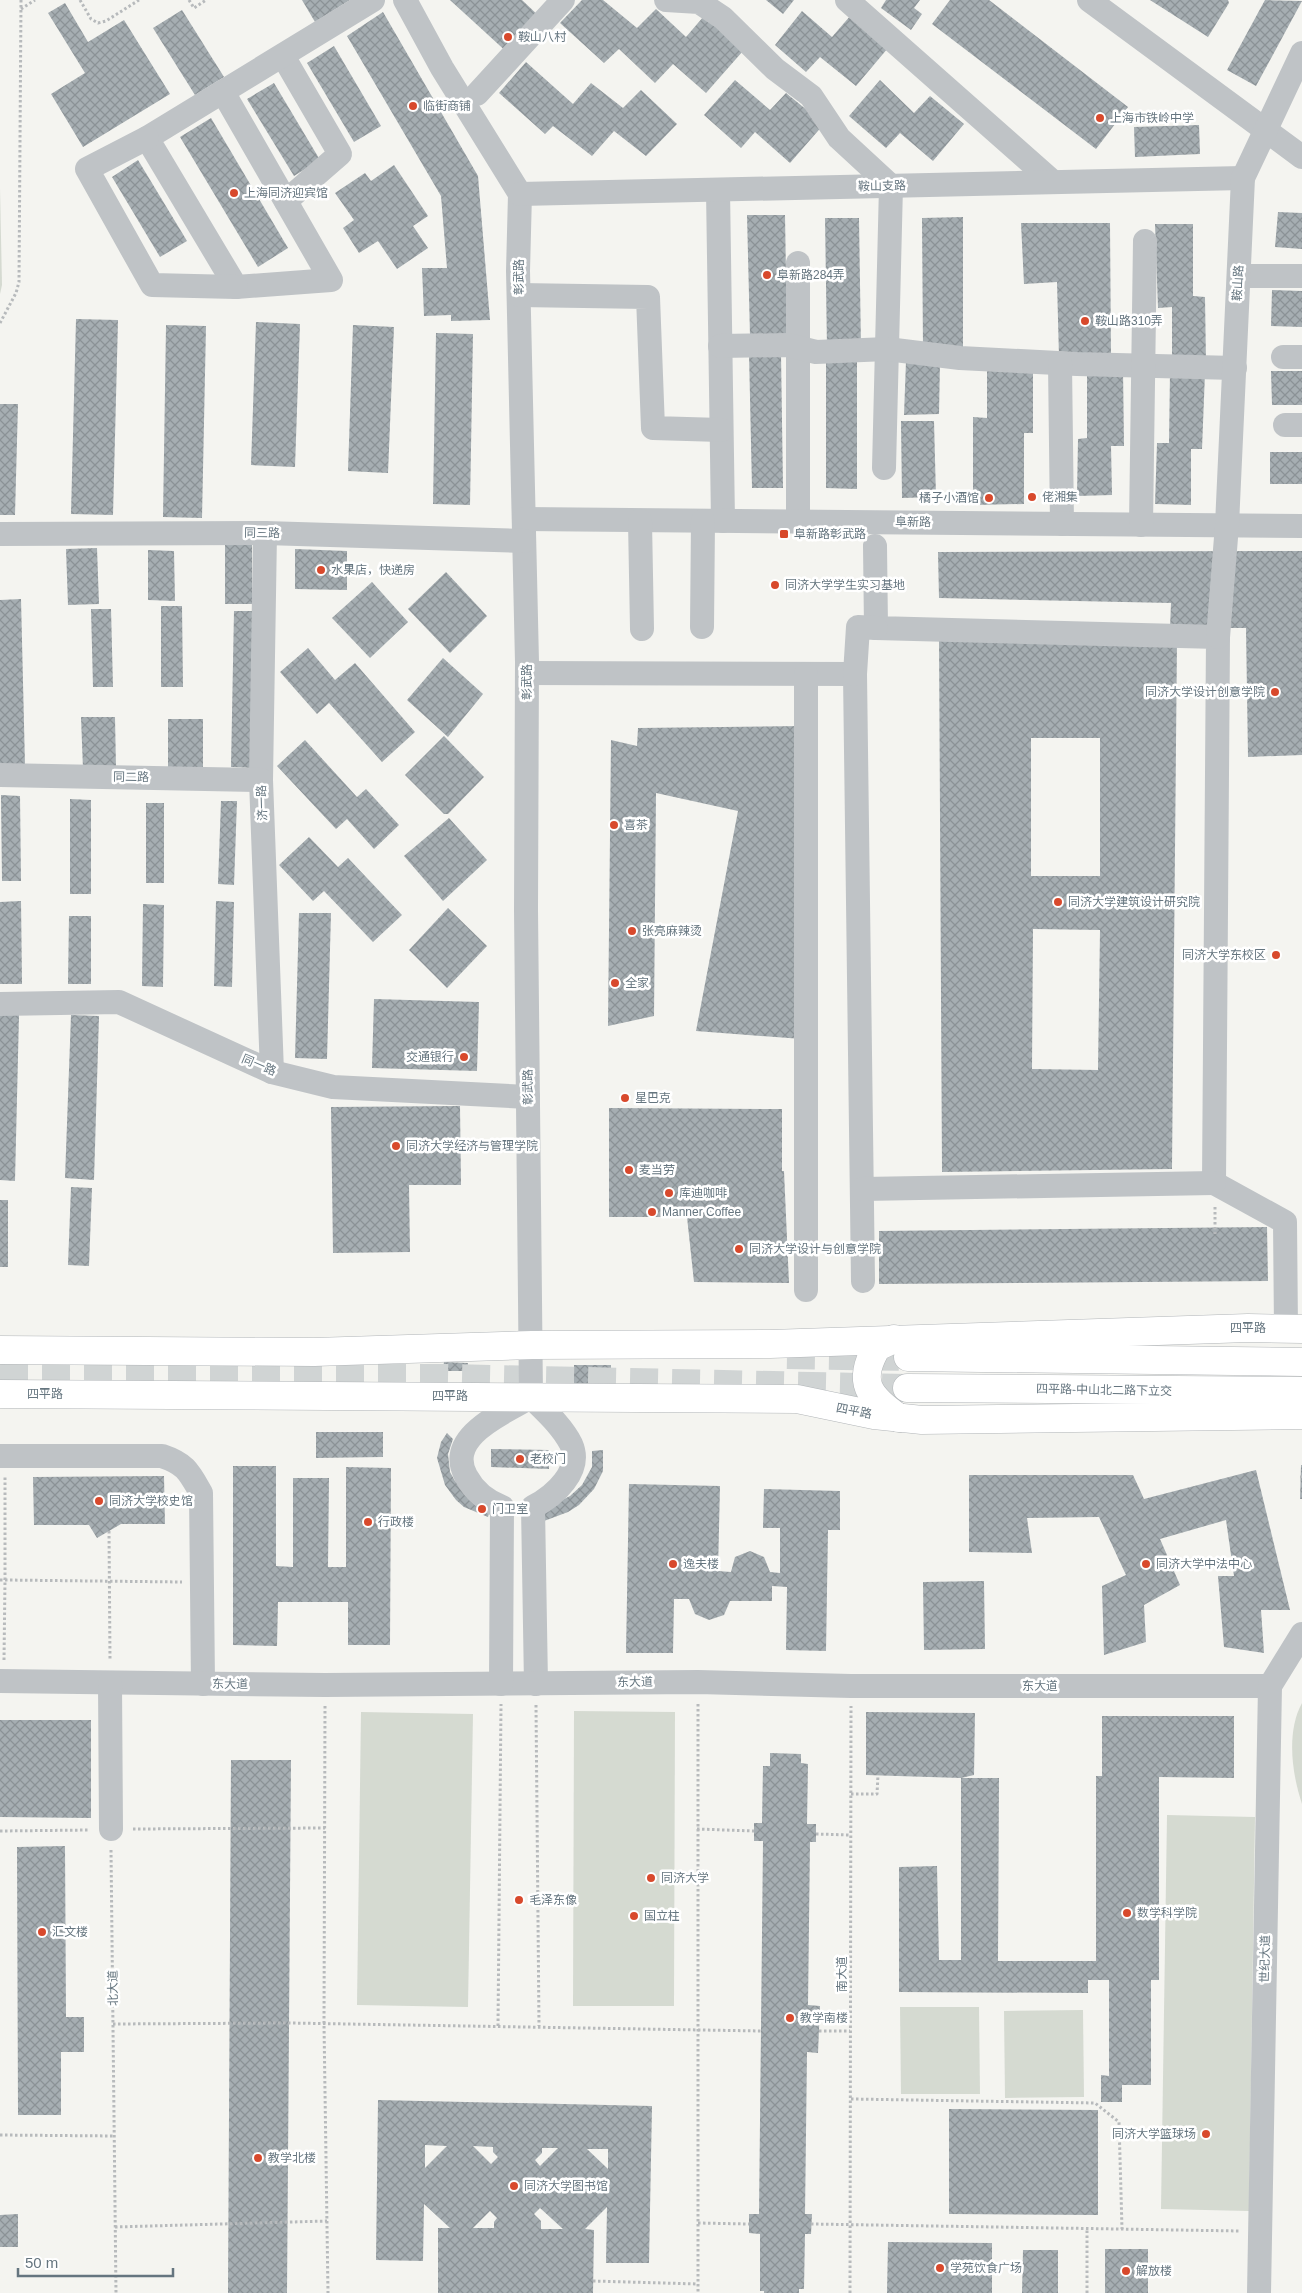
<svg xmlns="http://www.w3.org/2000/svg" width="1302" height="2293" viewBox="0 0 1302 2293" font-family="Arial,'Noto Sans SC',sans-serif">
	<defs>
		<pattern id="park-crowns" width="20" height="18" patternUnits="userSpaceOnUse" patternTransform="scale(1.25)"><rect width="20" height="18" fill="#d5dad1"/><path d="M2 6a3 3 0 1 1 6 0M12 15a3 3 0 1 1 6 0" fill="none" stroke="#b0b5af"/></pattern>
		<pattern id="building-cross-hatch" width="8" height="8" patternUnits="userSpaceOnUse" patternTransform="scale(1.25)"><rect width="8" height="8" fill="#a6aeb2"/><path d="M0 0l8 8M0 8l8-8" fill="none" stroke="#8b9296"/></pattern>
	</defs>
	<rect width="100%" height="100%" fill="#f4f4f0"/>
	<g fill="#d5dad1">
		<path d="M1302,1703V1804C1292,1774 1286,1732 1302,1703Z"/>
		<polygon points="574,1711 675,1712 674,2006 573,2006"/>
		<polygon points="361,1712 473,1714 468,2007 357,2005"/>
		<polygon points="1167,1815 1255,1817 1249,2211 1161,2209"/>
		<polygon points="900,2007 979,2007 980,2094 901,2094"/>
		<polygon points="1083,2010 1084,2097 1005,2098 1004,2011"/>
	</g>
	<polygon fill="url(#park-crowns)" points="0,188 2,285 0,294"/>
	<g fill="url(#building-cross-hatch)" fill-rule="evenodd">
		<polygon points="302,0 350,0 315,22"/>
		<polygon points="450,0 522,0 542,19 510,55"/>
		<polygon points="582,0 603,0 637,28 656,9 686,37 704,16 743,51 706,93 673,64 655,83 619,49 604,63 560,23"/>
		<polygon points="766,0 794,0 783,14"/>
		<polygon points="886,0 920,0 914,8 922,14 911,30 881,8"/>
		<polygon points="950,0 989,0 1128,107 1096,149 932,24"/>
		<polygon points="1150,0 1228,0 1229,3 1208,37"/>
		<polygon points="1265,0 1302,1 1256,86 1227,70"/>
		<polygon points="65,3 88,42 124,20 170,94 83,147 51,94 85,73 48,13"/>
		<polygon points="182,10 224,77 195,95 153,28"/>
		<polygon points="802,11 832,37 851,15 888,48 856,86 820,57 806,72 775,45"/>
		<polygon points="383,12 478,176 490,320 451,321 451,315 424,316 422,268 447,268 441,196 347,36"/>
		<polygon points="334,46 381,126 354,142 307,63"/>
		<polygon points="526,62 573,104 591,83 623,108 641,90 677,124 646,156 614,131 592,156 553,126 545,134 499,93"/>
		<polygon points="735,80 770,110 786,93 824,124 790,163 755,132 741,148 704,115"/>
		<polygon points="880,80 914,113 930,96 964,124 933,161 900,133 886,148 849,116"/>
		<polygon points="274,83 320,160 294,176 247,99"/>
		<polygon points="211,118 288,248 258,267 180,137"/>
		<polygon points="1199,125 1200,154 1135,157 1134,127"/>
		<polygon points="138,160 187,241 160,257 112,177"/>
		<polygon points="394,165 428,216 413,226 428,248 397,269 378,241 359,253 343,228 354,220 335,193 365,173 371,181"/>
		<polygon points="1278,212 1302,213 1302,249 1275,247"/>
		<polygon points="747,215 785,215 787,335 750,336"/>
		<polygon points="963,217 963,349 923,349 922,218"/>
		<polygon points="825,218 859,218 861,349 827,349"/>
		<polygon points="1021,223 1110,223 1111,358 1059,357 1057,282 1024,284"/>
		<polygon points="1155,224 1193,224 1193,296 1205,297 1206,364 1172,363 1172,307 1158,308"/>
		<polygon points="1272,290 1302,291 1302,327 1271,326"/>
		<polygon points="76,319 118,320 113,515 71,514"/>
		<polygon points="256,322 300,324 295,467 251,465"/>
		<polygon points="166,325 206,326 202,518 163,517"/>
		<polygon points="353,325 394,327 388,473 348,471"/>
		<polygon points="436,333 473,334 470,505 433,504"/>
		<polygon points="749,353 781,354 783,488 752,488"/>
		<polygon points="826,357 857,357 857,489 826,488"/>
		<polygon points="906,361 940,361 939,414 904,415"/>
		<polygon points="1033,364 1033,433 1024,433 1024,504 973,505 973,417 987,418 987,365"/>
		<polygon points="1087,369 1123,369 1124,446 1111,446 1112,495 1077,496 1078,439 1087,438"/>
		<polygon points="1271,371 1302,371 1302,405 1272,405"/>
		<polygon points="1170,372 1205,373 1202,449 1191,449 1191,505 1155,504 1157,443 1169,443"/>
		<polygon points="0,404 18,404 15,515 0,515"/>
		<polygon points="901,421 934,421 936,497 902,498"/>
		<rect x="1270" y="452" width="32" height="32"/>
		<rect x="225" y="545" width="27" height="59"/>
		<polygon points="97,548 99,604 68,605 66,549"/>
		<polygon points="295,549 347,551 347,590 295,589"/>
		<polygon points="148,550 174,551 175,601 148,600"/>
		<polygon points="1302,551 1302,755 1248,757 1246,628 1170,628 1171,603 939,598 938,552"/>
		<polygon points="446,572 487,616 450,653 408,609"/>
		<polygon points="372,582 408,622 370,658 332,618"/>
		<polygon points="21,599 25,765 0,766 0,600"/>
		<polygon points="161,606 182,606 183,687 161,687"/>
		<polygon points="91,609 111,609 113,687 93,687"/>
		<polygon points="234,611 256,611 253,768 231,767"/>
		<path d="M939,637L1177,639L1172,1169L942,1172ZM1031,738H1100V876H1031ZM1033,929L1100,930L1098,1070L1032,1069Z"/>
		<polygon points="308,648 335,680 355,663 415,732 382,762 329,703 317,714 280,672"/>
		<polygon points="443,658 483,694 448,737 407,700"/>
		<polygon points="81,717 115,717 116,768 83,769"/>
		<rect x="168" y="719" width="35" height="51"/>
		<polygon points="804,726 802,1039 696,1031 738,811 656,793 654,1016 608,1026 611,740 637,746 638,728"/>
		<polygon points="444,736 484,777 448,814 444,814 405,775"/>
		<polygon points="305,740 357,797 366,789 399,825 374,849 347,819 336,829 277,766"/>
		<polygon points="1,795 20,796 21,881 2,881"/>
		<polygon points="70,799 91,800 91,894 70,894"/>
		<polygon points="221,801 237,801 234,885 218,884"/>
		<rect x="146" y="803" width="18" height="80"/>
		<polygon points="449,818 487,860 443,901 404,856"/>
		<polygon points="309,837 338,867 348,858 402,915 373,942 324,891 313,901 279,865"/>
		<polygon points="21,901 22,984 0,984 0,902"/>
		<polygon points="216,901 234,902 232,987 214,986"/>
		<polygon points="143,904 164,905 163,987 142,986"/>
		<polygon points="448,908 487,946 447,988 409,950"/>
		<polygon points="299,913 331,913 327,1059 295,1058"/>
		<polygon points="69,916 91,916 91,984 68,984"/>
		<polygon points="374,999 479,1002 477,1071 372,1068"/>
		<polygon points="0,1014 19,1015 15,1181 0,1180"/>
		<polygon points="71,1015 99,1016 94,1180 65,1178"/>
		<polygon points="460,1106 461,1185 409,1185 410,1252 333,1253 331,1107"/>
		<polygon points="609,1108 782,1109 782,1171 784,1171 789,1283 694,1282 687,1217 609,1217"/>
		<polygon points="71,1187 92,1188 89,1266 68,1265"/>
		<rect x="0" y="1200" width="8" height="67"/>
		<polygon points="1267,1227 1268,1281 879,1284 879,1231"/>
		<polygon points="444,1362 468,1363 468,1371 443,1371"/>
		<rect x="574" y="1365" width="37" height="19"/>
		<polygon points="316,1432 383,1432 383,1457 316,1458"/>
		<polygon points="447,1433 453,1439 448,1454 450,1472 455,1481 491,1506 488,1517 464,1507 456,1500 445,1485 437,1458 441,1442"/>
		<polygon points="491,1449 549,1450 549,1469 491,1467"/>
		<polygon points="603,1450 603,1471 594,1489 579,1505 568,1512 544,1521 540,1511 570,1496 582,1485 592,1467 592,1451"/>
		<polygon points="1301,1465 1302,1465 1302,1499 1300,1499"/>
		<polygon points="233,1466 276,1466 276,1566 293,1567 293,1478 329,1478 328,1567 346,1567 346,1467 391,1468 390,1645 348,1645 348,1602 278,1602 277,1646 233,1645"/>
		<polygon points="1256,1470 1290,1610 1261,1610 1264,1653 1224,1647 1218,1576 1234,1576 1226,1520 1160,1539 1180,1585 1144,1605 1146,1642 1104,1655 1102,1586 1126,1575 1099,1517 1027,1518 1032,1553 969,1552 969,1475 1133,1475 1144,1499"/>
		<polygon points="164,1476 165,1524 121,1524 97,1538 89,1525 34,1525 33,1477"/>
		<polygon points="629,1484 720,1486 718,1571 731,1572 735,1557 750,1551 764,1557 770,1572 780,1573 780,1528 763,1528 764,1489 840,1491 840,1530 828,1530 826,1651 786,1650 787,1587 772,1586 772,1601 730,1601 724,1615 709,1620 695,1614 689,1599 674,1599 673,1653 626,1653"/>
		<polygon points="984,1581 985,1649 924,1650 923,1582"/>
		<polygon points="866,1712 975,1713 974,1775 961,1778 866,1775"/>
		<polygon points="1102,1716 1234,1716 1234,1778 1159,1777 1159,1980 1151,1980 1151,2085 1122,2085 1122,2102 1101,2102 1101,2075 1109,2076 1109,1980 1088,1980 1088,1993 899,1992 899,1867 937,1866 939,1960 961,1960 961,1778 999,1778 998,1961 1096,1961 1096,1776 1102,1776"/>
		<polygon points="0,1720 91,1720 91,1818 0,1817"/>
		<polygon points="770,1753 801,1754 801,1763 808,1764 807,1824 816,1824 816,1842 810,1842 808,2005 820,2006 818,2053 807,2052 805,2214 812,2214 811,2234 805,2234 804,2289 799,2289 799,2293 764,2293 764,2291 760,2291 760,2234 749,2233 749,2214 759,2214 763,1841 754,1841 754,1823 762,1823 763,1766 770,1766"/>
		<polygon points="231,1760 291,1760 287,2293 228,2293"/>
		<polygon points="65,1846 66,2017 84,2017 84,2052 61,2052 61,2115 18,2115 17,1847"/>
		<path d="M378,2100L652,2106L649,2263H606L607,2207L585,2229L594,2230L593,2293H438V2228H450L424,2204L423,2261L376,2260ZM425,2145L447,2146L425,2168ZM473,2146L493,2147V2152L498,2157L491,2164ZM542,2148H558L540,2166L535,2160L542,2153ZM587,2149H608V2169ZM540,2208L563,2229H541V2221L534,2214ZM490,2211L497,2218L494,2222V2228H473Z"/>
		<polygon points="949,2109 1098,2110 1098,2215 949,2214"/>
		<polygon points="18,2214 18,2247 0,2247 0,2215"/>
		<polygon points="888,2242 992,2243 992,2293 887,2293"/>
		<rect x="1105" y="2249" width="43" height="44"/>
		<polygon points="1023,2250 1058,2250 1058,2293 1022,2293"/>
	</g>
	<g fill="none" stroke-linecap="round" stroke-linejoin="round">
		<g stroke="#d0d4d4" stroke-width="28" stroke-dasharray="28 14" stroke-linecap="butt">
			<polyline points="787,1355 908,1357"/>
			<polyline points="0,1377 446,1378 907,1388"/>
		</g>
		<g stroke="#b1b5b8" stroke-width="29">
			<g id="major">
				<path d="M894,1339L877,1347C856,1382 869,1397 899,1418"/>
				<polyline points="0,1350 314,1352 532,1345 770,1344 1248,1328 1302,1329"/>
				<polyline points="908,1357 1302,1362"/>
				<polyline points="907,1388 1302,1391"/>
				<polyline points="0,1394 797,1399 874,1415 922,1420 1302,1415"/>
			</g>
		</g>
		<g stroke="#b7babc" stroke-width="3" stroke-dasharray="2.5 2.5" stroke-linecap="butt">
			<polyline points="80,0 91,19 98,23 106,21 139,0"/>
			<polyline points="189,0 194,8 206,0"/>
			<polyline points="21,9 35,0"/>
			<polyline points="0,323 16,293 19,282 21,0"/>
			<polyline points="1215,1207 1215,1234"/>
			<polyline points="1300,1477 1302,1477"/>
			<polyline points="109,1531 110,1660"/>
			<polyline points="0,1580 5,1580 5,1476"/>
			<polyline points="4,1660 5,1580 182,1582"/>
			<polyline points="698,1704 698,2293"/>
			<polyline points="536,1705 539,2026"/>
			<polyline points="325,1706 324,2024 328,2293"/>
			<polyline points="851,1794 877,1794 878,1775"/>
			<polyline points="133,1829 325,1828"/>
			<polyline points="697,1829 754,1831"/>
			<polyline points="0,1831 89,1830"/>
			<polyline points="816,1834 850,1835"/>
			<polyline points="111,1850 116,2293"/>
			<polyline points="113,2024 289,2023 761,2031"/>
			<polyline points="498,2026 501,1704"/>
			<polyline points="819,2031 850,2031"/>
			<polyline points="851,2099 1095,2103 1119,2122 1122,2229"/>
			<polyline points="0,2135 115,2136"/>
			<polyline points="698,2223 749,2224"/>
			<polyline points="811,2224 1239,2231"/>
			<polyline points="115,2227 327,2221"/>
			<polyline points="593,2281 698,2284"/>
			<polyline points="850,2293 851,1706"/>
			<polyline points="1087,2293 1087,2229"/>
		</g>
		<g stroke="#bfc3c6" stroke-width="24">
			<polyline points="405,0 442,68 520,194 518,271 527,662 526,910 531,1397"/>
			<polyline points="666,0 699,2 723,18 775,69 811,96 839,138 891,186 884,468"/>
			<polyline points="847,0 1053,182"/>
			<polyline points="1089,0 1302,157"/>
			<polyline points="283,56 340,154 286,201"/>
			<polyline points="223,92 331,280 236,287 147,138 373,0"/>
			<polyline points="477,94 563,0"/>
			<polyline points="147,138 87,169 152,285 236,287"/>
			<polyline points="718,190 723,521"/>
			<polyline points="520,194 1243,178"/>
			<polyline points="798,263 798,522"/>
			<polyline points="1239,276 1302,276"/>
			<polyline points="519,295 648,297 653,428 721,430"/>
			<polyline points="720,346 788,345 816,352 887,349 960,358 1077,364 1235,368"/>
			<polyline points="1283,357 1302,357"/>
			<polyline points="1060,363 1062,524"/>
			<polyline points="1285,425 1302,425"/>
			<polyline points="524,519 1302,526"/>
			<polyline points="640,521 642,629"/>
			<polyline points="1141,525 1145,241"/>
			<polyline points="265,533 261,780 272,1072"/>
			<polyline points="0,534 265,533 524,541"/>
			<polyline points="875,546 876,628 1218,637 1214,1183 1285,1222 1286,1329"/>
			<polyline points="702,627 703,521"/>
			<polyline points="1218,637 1227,525 1243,178 1302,53"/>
			<polyline points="527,673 855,674 863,1281"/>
			<polyline points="806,674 806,1290"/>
			<polyline points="855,674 858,627 876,628"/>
			<polyline points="0,775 261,780"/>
			<polyline points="0,1004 119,1002 272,1072 333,1087 528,1097"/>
			<polyline points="863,1189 1214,1183"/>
			<path d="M531,1397C545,1411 562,1426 571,1444C583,1471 554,1496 533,1507L536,1684"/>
			<path d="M0,1456H162C186,1464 189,1472 201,1493L203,1684"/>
			<polyline points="0,1681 325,1685 698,1682 851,1686 1270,1686"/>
			<polyline points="110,1683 111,1829"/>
			<path d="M501,1684L502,1507C486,1501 474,1491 466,1476C445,1436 504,1413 531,1397"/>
			<polyline points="1259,2293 1270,1686 1302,1634"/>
		</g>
		<use href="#major" stroke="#fff" stroke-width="28"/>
	</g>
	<g fill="#d8492c" stroke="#fff" stroke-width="2">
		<circle cx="508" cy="37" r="5"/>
		<circle cx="413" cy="106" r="5"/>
		<circle cx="1100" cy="118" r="5"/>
		<circle cx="234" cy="193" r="5"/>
		<circle cx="767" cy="275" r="5"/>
		<circle cx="1085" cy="321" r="5"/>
		<circle cx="1032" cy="497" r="5"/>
		<circle cx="989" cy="498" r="5"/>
		<rect x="779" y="529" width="10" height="10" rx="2.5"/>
		<circle cx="321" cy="570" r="5"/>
		<circle cx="775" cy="585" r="5"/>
		<circle cx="1275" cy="692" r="5"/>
		<circle cx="614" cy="825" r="5"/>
		<circle cx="1058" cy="902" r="5"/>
		<circle cx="632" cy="931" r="5"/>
		<circle cx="1276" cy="955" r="5"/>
		<circle cx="615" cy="983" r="5"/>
		<circle cx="464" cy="1057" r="5"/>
		<circle cx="625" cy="1098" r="5"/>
		<circle cx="396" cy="1146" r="5"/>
		<circle cx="629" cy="1170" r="5"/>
		<circle cx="669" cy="1193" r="5"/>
		<circle cx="652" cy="1212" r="5"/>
		<circle cx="739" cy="1249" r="5"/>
		<circle cx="520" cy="1459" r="5"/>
		<circle cx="99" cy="1501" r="5"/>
		<circle cx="482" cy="1509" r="5"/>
		<circle cx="368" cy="1522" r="5"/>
		<circle cx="673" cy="1564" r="5"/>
		<circle cx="1146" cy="1564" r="5"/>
		<circle cx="651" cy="1878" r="5"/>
		<circle cx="519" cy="1900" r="5"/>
		<circle cx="1127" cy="1913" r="5"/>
		<circle cx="634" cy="1916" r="5"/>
		<circle cx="42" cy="1932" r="5"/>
		<circle cx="790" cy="2018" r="5"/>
		<circle cx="1206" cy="2134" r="5"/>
		<circle cx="258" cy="2158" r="5"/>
		<circle cx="514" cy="2186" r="5"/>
		<circle cx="940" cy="2268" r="5"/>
		<circle cx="1126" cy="2271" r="5"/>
	</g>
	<g text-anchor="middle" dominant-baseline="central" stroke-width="5" stroke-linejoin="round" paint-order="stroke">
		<g font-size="12" fill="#65757f" stroke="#fff" text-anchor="start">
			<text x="518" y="37">鞍山八村</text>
			<text x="423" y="106">临街商铺</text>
			<text x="1110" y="118">上海市铁岭中学</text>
			<text x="244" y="193">上海同济迎宾馆</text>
			<text x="777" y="275">阜新路284弄</text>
			<text x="1095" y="321">鞍山路310弄</text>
			<text x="1042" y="497">佬湘集</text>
			<text x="979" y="498" text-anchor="end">橘子小酒馆</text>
			<text x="794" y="534">阜新路彰武路</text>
			<text x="331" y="570">水果店，快递房</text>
			<text x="785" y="585">同济大学学生实习基地</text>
			<text x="1265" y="692" text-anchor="end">同济大学设计创意学院</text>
			<text x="624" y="825">喜茶</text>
			<text x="1068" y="902">同济大学建筑设计研究院</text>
			<text x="642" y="931">张亮麻辣烫</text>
			<text x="1266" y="955" text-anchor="end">同济大学东校区</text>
			<text x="625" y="983">全家</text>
			<text x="454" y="1057" text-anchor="end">交通银行</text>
			<text x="635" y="1098">星巴克</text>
			<text x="406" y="1146">同济大学经济与管理学院</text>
			<text x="639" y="1170">麦当劳</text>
			<text x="679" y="1193">库迪咖啡</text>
			<text x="662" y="1212">Manner Coffee</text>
			<text x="749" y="1249">同济大学设计与创意学院</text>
			<text x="530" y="1459">老校门</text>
			<text x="109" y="1501">同济大学校史馆</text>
			<text x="492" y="1509">门卫室</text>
			<text x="378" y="1522">行政楼</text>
			<text x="683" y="1564">逸夫楼</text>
			<text x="1156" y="1564">同济大学中法中心</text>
			<text x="661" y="1878">同济大学</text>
			<text x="529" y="1900">毛泽东像</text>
			<text x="1137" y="1913">数学科学院</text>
			<text x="644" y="1916">国立柱</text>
			<text x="52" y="1932">汇文楼</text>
			<text x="800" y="2018">教学南楼</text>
			<text x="1196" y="2134" text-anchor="end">同济大学篮球场</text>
			<text x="268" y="2158">教学北楼</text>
			<text x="524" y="2186">同济大学图书馆</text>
			<text x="950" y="2268">学苑饮食广场</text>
			<text x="1136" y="2271">解放楼</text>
		</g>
		<g font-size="12" fill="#65757f" stroke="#fff">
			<text transform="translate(882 186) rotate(-1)">鞍山支路</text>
			<text transform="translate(519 277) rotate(-90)">彰武路</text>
			<text transform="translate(1238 283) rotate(-87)">鞍山路</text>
			<text transform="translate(913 522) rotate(1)">阜新路</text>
			<text transform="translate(262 533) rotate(1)">同三路</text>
			<text transform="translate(527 682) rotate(-90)">彰武路</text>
			<text transform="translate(131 777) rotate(1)">同二路</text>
			<text transform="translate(262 803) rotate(-92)">济一路</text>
			<text transform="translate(259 1065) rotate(23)">同一路</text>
			<text transform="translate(528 1087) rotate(-91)">彰武路</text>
			<text x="1248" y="1328">四平路</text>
			<text transform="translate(1104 1390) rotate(1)">四平路-中山北二路下立交</text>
			<text x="45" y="1394">四平路</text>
			<text x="450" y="1396">四平路</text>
			<text transform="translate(854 1411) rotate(11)">四平路</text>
			<text transform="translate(635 1682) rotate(-1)">东大道</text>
			<text transform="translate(230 1684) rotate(1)">东大道</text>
			<text x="1040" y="1686">东大道</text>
			<text transform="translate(1265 1959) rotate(-89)">世纪大道</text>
			<text transform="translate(842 1974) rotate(-90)">南大道</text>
			<text transform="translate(113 1988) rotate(-91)">北大道</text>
		</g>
	</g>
	<path d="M18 2268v8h155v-8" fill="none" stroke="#65757f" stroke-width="2.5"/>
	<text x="25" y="2268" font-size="15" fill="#65757f" stroke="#ffffff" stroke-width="4" paint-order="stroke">50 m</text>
</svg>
